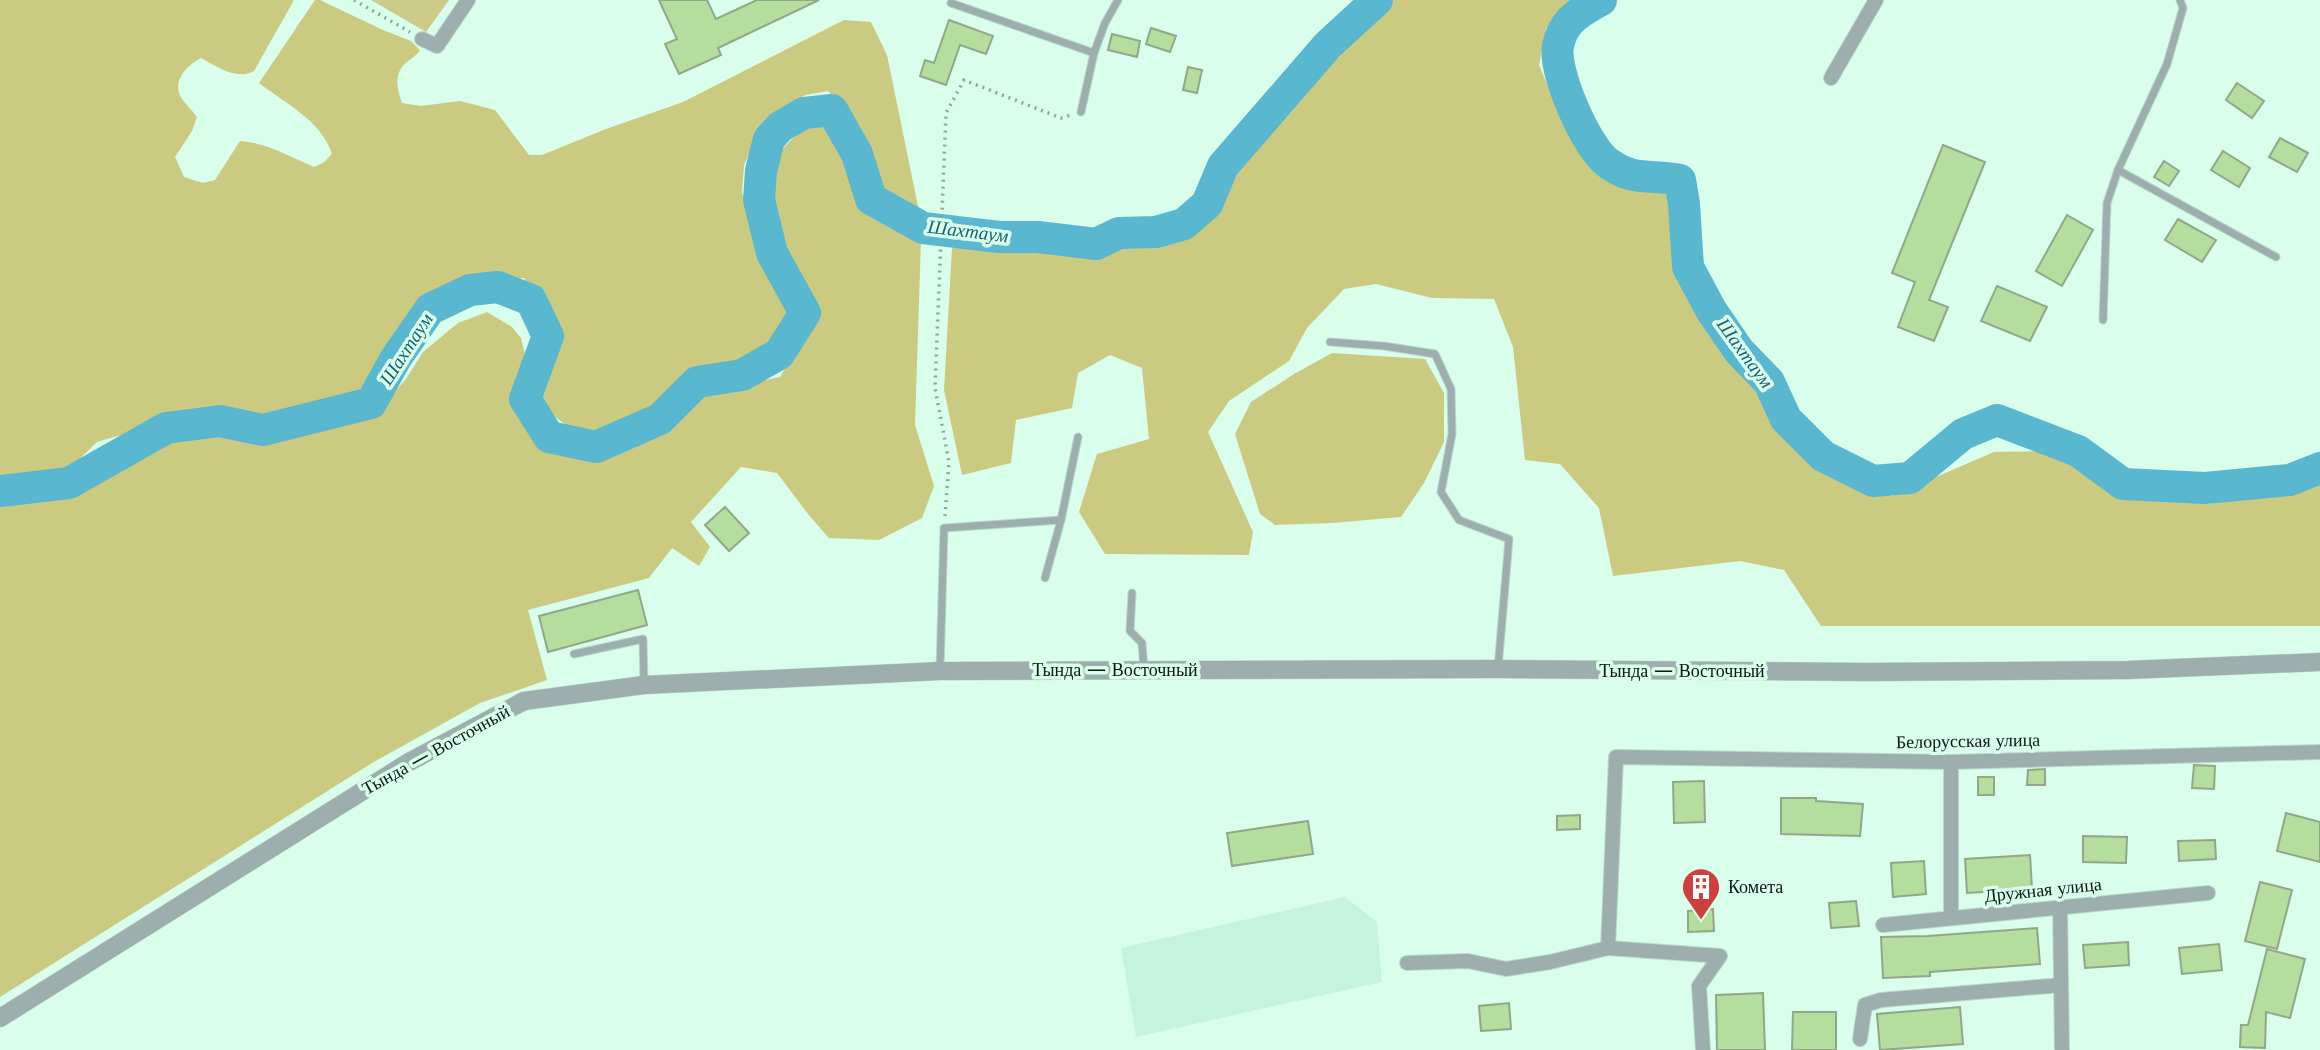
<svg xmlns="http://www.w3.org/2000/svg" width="2320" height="1050" viewBox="0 0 2320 1050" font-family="'Libre Baskerville',serif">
	<rect width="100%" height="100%" fill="#d9feeb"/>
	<polygon fill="#c6f3db" points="1345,897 1377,922 1382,982 1136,1037 1121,948"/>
	<polygon fill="#cccb88" points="371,0 449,0 426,32"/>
	<g fill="#cbca81">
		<path d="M0,0H294L254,71C237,81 216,66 201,58C186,66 171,82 182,99C186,105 192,110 197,117L192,131L175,157L184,177L203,183L215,180L240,141C267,143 290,157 314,167L323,163L332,154C322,121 285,103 259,83L315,0H320L383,30L411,41L420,50C415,58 407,60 402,67C394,78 398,91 402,103L421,106L460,101L495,110L529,155H542L606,129L683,102L844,20L871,22L887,55L920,216L875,187L861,140L845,108L828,91L805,95L760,128L744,165L742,193L775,274L792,302L787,327L767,352L743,368L720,367L694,377L655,413L617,431L588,438C567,426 535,410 540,380C541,369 554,358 555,346C556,321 536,298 524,278L458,282L436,291L418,311L383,370L352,397L266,423L227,414L180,418L97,442L64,474L0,476Z"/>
		<polygon points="1393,0 1573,0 1546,29 1539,65 1557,108 1595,165 1637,190 1669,191 1682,282 1732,364 1759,389 1786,436 1838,474 1892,496 1994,452 2044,451 2081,462 2111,490 2149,498 2208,504 2275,494 2320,482 2320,626 1821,626 1784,570 1740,561 1613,576 1599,508 1560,464 1525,460 1513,347 1494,299 1432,298 1376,284 1344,289 1307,328 1289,361 1229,401 1208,432 1253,532 1249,555 1105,554 1079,512 1097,454 1149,439 1142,368 1110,355 1078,373 1072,408 1016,420 1011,463 962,475 944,390 952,248 1016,248 1061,254 1100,254 1191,229 1216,207 1250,153 1300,97"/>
		<path d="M820,123L836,135L849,153L867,207L921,240L915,425L934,486L922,518L879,540L829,538L808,514L777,473L741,467L691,522L710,547L699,566L672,548L649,578L528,610L547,680L480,703L372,763L0,997V501H33L57,498L86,489L107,469L156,441L184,436L224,433L261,439L322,428L378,411L406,379L423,352L458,323L487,312L512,327L521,338L527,363L517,385L520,409L529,424L553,447L583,454L621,447L665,426L689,405L713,390L780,377C789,362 814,331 811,315C810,304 802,290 798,280C775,222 743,153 820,123Z"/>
		<polygon points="1332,353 1425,359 1444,393 1444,442 1424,483 1401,517 1333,523 1275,525 1260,514 1235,434 1251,402 1294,374"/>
	</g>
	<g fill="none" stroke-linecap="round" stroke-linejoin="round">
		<g stroke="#59b7cf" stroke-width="32">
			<path d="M1601,0C1580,12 1563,20 1558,46C1553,71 1587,149 1608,163C1634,182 1651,174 1680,180L1684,204L1688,267L1711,310L1739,351L1769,382L1786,419L1823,456L1873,481L1910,478L1963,434L1997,420L2078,451L2123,484L2205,488L2290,480L2320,468"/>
			<polyline points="0,491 69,483 166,428 220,421 263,430 371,403 396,358 430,309 470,290 498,287 531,300 548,336 525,399 549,437 596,447 660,419 697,382 742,375 779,354 805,313 772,253 759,200 761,171 769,139 780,127 804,113 832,110 857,154 871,199 923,228 999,237 1038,237 1096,244 1119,233 1156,232 1184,224 1207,204 1223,166 1328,45 1377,0"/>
		</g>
	</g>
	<g fill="#b4dd9e" stroke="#93a689" stroke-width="2">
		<polygon points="659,0 707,0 716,19 757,0 819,0 718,48 721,55 679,74 665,44 677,39"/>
		<polygon points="949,20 993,36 986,54 960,45 946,85 920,76 925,60 934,63"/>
		<polygon points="1151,28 1176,36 1170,52 1146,44"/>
		<polygon points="1112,34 1140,41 1137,57 1108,50"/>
		<polygon points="1188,67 1202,70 1197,93 1183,90"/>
		<polygon points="2237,83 2264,101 2252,118 2226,100"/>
		<polygon points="2280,138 2308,153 2297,172 2269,157"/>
		<polygon points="1943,145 1985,162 1929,300 1948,307 1934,341 1898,327 1915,282 1892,273"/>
		<polygon points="2223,151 2250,168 2239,187 2211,170"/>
		<polygon points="2164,161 2179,171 2169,186 2154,177"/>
		<polygon points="2067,215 2093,230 2062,286 2036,271"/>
		<polygon points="2178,219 2216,240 2202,262 2165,240"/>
		<polygon points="1997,286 2047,307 2030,341 1981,321"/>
		<polygon points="725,507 749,533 729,551 705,525"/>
		<polygon points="638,590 647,625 548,652 539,616"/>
		<polygon points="2194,765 2215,766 2214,789 2192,788"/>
		<polygon points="2045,769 2045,785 2027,785 2028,770"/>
		<rect x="1978" y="777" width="16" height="18"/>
		<polygon points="1704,781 1705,822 1674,823 1673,782"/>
		<polygon points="1781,798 1816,798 1816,801 1863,804 1860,836 1781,834"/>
		<polygon points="2286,813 2320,822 2320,862 2277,851"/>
		<polygon points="1580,815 1580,829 1557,830 1557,816"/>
		<polygon points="1308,821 1313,854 1232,866 1227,833"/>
		<polygon points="2083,836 2127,837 2126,863 2083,862"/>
		<polygon points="2215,840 2216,859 2179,861 2178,841"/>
		<polygon points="2030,855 2032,889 1967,893 1965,859"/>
		<polygon points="1924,861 1926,894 1893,897 1891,863"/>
		<polygon points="2260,882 2292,890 2277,949 2245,941"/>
		<polygon points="1856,901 1859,926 1831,928 1829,903"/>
		<polygon points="1713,909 1714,931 1688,932 1688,911"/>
		<polygon points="2037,928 2040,964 1930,972 1930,976 1883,978 1881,937 1928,936"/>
		<polygon points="2128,942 2129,965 2085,968 2083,945"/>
		<polygon points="2219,944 2222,970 2182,974 2179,948"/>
		<polygon points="2267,949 2305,959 2290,1018 2266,1012 2265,1048 2240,1047 2241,1025 2248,1025"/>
		<polygon points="1763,993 1765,1050 1717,1050 1716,995"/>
		<polygon points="1509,1003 1511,1029 1481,1031 1479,1006"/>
		<polygon points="1960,1007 1963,1044 1880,1050 1877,1014"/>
		<polygon points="1793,1012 1836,1012 1836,1050 1792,1050"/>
	</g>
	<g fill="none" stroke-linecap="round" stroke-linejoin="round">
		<g stroke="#b8d9c8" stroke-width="9">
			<g id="service">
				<polyline points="951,3 1094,53 1105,23 1118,0"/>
				<polyline points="1081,112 1094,53"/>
				<polyline points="2118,170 2276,257"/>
				<polyline points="2103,320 2107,203 2118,170 2167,64 2183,8 2180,0"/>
				<polyline points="1330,342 1384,346 1435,354 1451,389 1452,434 1441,492 1459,520 1509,539 1498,668"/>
				<polyline points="1061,520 1078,437"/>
				<polyline points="1132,593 1130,631 1142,643 1144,670"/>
				<polyline points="574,654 643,639 644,684"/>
				<polyline points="940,670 944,528 1061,520 1045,578"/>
			</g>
		</g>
		<g stroke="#b8d9c8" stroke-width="16">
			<g id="minor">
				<polyline points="422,39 437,46 468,0"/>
				<polyline points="1831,78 1876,0"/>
				<polyline points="1951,762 1951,918"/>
				<polyline points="2060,907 2062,1050"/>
				<polyline points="1883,925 2208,893"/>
				<polyline points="1407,963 1468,961 1506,969 1550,962 1608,948"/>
				<polyline points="1860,1039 1865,1005 1881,1000 2061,985"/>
				<polyline points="1703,1050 1699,986 1720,956 1608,948 1616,757 1951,762 2320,752"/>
			</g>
		</g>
		<g stroke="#b8d9c8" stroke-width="19">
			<polyline id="tertiary" points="0,1018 409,762 524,701 644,685 940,671 1498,669 1866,672 2128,670 2320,662"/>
		</g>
		<g stroke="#8ca89a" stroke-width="3.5" stroke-dasharray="2 5" stroke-linecap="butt">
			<polyline points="354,0 410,32"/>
			<polyline points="945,516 949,462 935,388 946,113 964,80 1061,118 1071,115"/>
		</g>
		<use href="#service" stroke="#9caead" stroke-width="7"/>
		<use href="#minor" stroke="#9caead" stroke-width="14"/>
		<use href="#tertiary" stroke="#9caead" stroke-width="18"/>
	</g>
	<defs>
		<g id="building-pin" transform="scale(2.0125)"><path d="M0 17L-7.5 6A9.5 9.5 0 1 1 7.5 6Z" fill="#ce403d" stroke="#d9feeb"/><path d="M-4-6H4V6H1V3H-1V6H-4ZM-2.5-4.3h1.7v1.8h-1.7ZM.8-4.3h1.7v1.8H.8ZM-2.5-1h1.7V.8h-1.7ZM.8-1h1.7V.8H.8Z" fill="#fff"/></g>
	</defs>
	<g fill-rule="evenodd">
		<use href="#building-pin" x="1701" y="887"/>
	</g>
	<g text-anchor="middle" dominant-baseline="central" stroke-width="7" stroke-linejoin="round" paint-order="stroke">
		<g font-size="18" fill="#0b1811" stroke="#d9feeb">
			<text x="1115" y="670">Тында — Восточный</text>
			<text x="1682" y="671">Тында — Восточный</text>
			<text transform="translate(1968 741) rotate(-1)">Белорусская улица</text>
			<text transform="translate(436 750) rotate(-29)">Тында — Восточный</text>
			<text transform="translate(2043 890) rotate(-6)">Дружная улица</text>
		</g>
		<g font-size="18" fill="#0b1811" stroke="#d9feeb" text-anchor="start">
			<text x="1728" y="887">Комета</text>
		</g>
		<g font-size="19" font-style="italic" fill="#146172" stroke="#d9feeb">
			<text transform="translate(968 231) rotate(7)">Шахтаум</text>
			<text transform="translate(406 349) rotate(-57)">Шахтаум</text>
			<text transform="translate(1745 353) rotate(54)">Шахтаум</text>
		</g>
	</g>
</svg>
